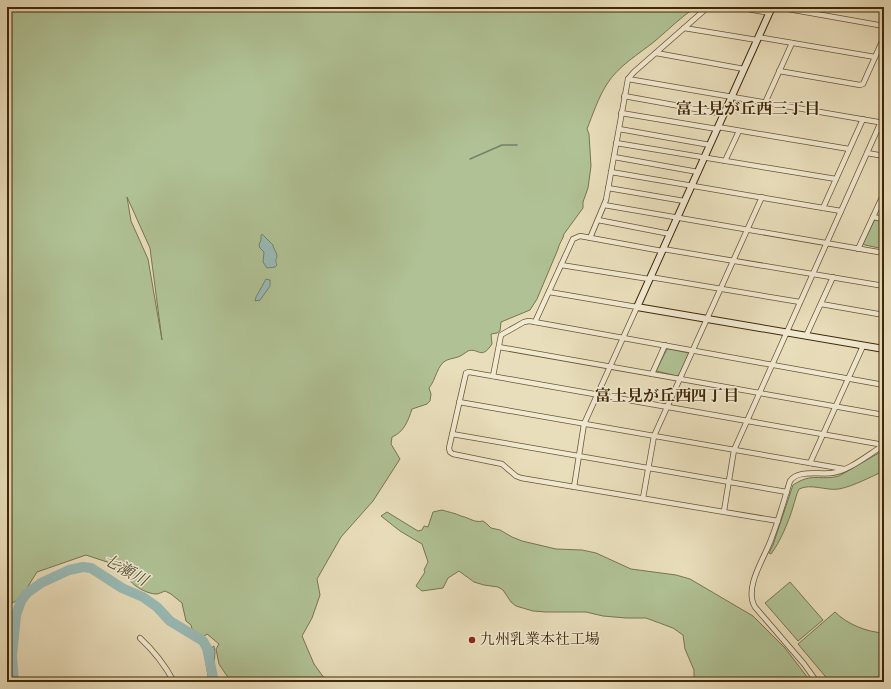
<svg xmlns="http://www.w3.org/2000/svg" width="891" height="689" viewBox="0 0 891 689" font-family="'Old Standard TT','Noto Serif JP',serif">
	<rect width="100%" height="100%" fill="#e9debb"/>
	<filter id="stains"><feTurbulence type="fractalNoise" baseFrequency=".005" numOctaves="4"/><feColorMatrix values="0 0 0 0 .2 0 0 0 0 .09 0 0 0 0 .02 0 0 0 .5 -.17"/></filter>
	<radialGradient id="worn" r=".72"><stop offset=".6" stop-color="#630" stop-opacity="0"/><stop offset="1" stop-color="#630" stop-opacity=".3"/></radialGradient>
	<g fill="#b0c295" stroke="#78754e" fill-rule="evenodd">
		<path d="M7,7H696C681,17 669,29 655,41C639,54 618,66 607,84C598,98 593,114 587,129L589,134L591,166L588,188L583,202V208L564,234C563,240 559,243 558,249L537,299L530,310L501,322L500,331L497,333L491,334L492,344C481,361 478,347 468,351C466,352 464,354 462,355C458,358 452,358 447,360C437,364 436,380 429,388L431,394L430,401L427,404L412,409C408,421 404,432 392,437L391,444L400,459L373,501L341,537L317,579L320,595L312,618L302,636L314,664L327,682H231L219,664L216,649L219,644L207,634L202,638L192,629L191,625L186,621L182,603L171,594L165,591C162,592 159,594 156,594C147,594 128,584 127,574C127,571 129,569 129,567L126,564L121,566L116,565L86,555L37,572L20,599L8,605L7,604ZM127,197L150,248L162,340L148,259L131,221Z"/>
		<polygon points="876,219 884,221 884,249 865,245 863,244 874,221"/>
		<polygon points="667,349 669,349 689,353 679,375 677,376 656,371"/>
		<path d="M884,450V471C870,477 854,486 839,489C825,491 812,483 799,489C796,495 795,501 793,507C789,521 780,542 771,554L769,553L773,545L793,485C813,472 819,481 839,476Z"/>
		<path d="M442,510C448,512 455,513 461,516C470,518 474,523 483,521L487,524L491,528L500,530L512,537L522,541L556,549L582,550L596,553L631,569L676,575L690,579L753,616L785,648L811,682H694V670L685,649L683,635L673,628L646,618H626L603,616L586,612H546L533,611L516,606L511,602L503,590L498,587L484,585L474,582L459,571L448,578L443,588L422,591L416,586L425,572L424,570L428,562L422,544L400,531L381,516L387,512L418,531L422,530L424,526L428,527L433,512Z"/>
		<polygon points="790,582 823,620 798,641 765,603"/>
		<path d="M835,612C847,624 866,632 884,633V682H830L798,644Z"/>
	</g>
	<g fill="#99bbb7" stroke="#768070">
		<path d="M262,234L273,245C273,249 277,252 277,256C276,260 275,261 277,265L275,267L267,268L263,262L264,252L260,248L259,245L261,240V236Z"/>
		<polygon points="266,279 270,280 270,286 260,300 255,301 256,297"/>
		<polygon points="214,646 215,652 214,668 218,682 209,682 204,652"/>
	</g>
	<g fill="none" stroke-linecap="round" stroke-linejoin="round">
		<polyline stroke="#768070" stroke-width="1.5" points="470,159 502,145 517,145"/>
		<polyline stroke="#99bbb7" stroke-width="10" points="14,682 12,656 16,615 21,601 27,593 41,583 69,570 83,567 91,568 122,588 143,597 157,607 170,621 203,641 207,648 214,682"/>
		<g stroke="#6b5633" stroke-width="6">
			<g id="street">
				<polyline points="737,7 770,13"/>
				<polyline points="777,7 884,26"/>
				<polyline points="684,28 757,40"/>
				<polyline points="758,37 875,57"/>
				<polyline points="656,53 744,69"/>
				<polyline points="779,71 860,85 863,84 884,37"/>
				<polyline points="628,79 884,123"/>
				<polyline points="624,96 724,114"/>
				<polyline points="765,103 792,43"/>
				<polyline points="621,113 717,129"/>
				<polyline points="718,127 849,149"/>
				<polyline points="619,129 710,145"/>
				<polyline points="616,143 836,179"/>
				<polyline points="867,153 884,156"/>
				<polyline points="614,157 698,172"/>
				<polyline points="725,161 739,131"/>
				<polyline points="611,172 841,211"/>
				<polyline points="608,188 684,201"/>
				<polyline points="604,205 884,253"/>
				<polyline points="823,208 863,119"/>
				<polyline points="873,217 884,219"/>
				<polyline points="598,220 670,234"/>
				<polyline points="590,238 606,200 628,79 634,72 708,7"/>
				<polyline points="663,249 884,286"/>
				<polyline points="858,249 884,193"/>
				<polyline points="561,265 649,279"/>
				<polyline points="650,277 800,302"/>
				<polyline points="549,292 637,307 584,424 574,487"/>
				<polyline points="821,304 884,315"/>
				<polyline points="535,322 573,239 580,236 662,251"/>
				<polyline points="806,336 833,277"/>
				<polyline points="499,347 884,415"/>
				<polyline points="652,374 665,345"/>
				<polyline points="493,376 501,335 524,322 529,321 884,385"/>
				<polyline points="459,402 844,469"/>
				<polyline points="452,434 787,492"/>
				<polyline points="810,463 863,346"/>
				<polyline points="643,498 654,436 762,197"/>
				<polyline points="724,511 734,450 884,115"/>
				<polyline points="778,521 521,478 516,476 502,464 453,454 450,452 449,448 466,373 469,372 884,445"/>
				<path d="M140,638C154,651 165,665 174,682"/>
				<path d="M817,682L804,664L755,607C743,587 766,556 772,537C779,519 784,500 790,481C798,469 820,475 832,473C849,471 869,454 884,445"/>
			</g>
		</g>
		<g stroke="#412806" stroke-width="8">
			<polyline id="secondary" points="772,7 637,307 884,349"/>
		</g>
		<use href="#street" stroke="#f1ead3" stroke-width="4.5"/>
		<use href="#secondary" stroke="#f1ead3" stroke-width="6"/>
	</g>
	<circle fill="#8f2418" stroke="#f1ead3" stroke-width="1.5" cx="472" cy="640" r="4"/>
	<g text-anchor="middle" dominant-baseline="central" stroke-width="3" stroke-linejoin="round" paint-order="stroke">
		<g font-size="15" fill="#412806" stroke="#f1ead3" text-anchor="start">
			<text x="480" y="640">九州乳業本社工場</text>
		</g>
		<g font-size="16" font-weight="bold" fill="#412806" stroke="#f1ead3">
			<text x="748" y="110">富士見が丘西三丁目</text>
			<text x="667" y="397">富士見が丘西四丁目</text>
		</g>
		<g font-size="16" font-style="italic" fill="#574d32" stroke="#f1ead3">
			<text transform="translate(125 571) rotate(29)">七瀬川</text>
		</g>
	</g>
	<rect width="891" height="689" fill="none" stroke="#e9debb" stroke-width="24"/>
	<rect x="8" y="8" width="875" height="673" fill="none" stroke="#412806" stroke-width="2"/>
	<rect x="12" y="12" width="867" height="665" fill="none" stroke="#412806"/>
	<rect width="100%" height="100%" filter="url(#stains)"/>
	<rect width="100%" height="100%" fill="url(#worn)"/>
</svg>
